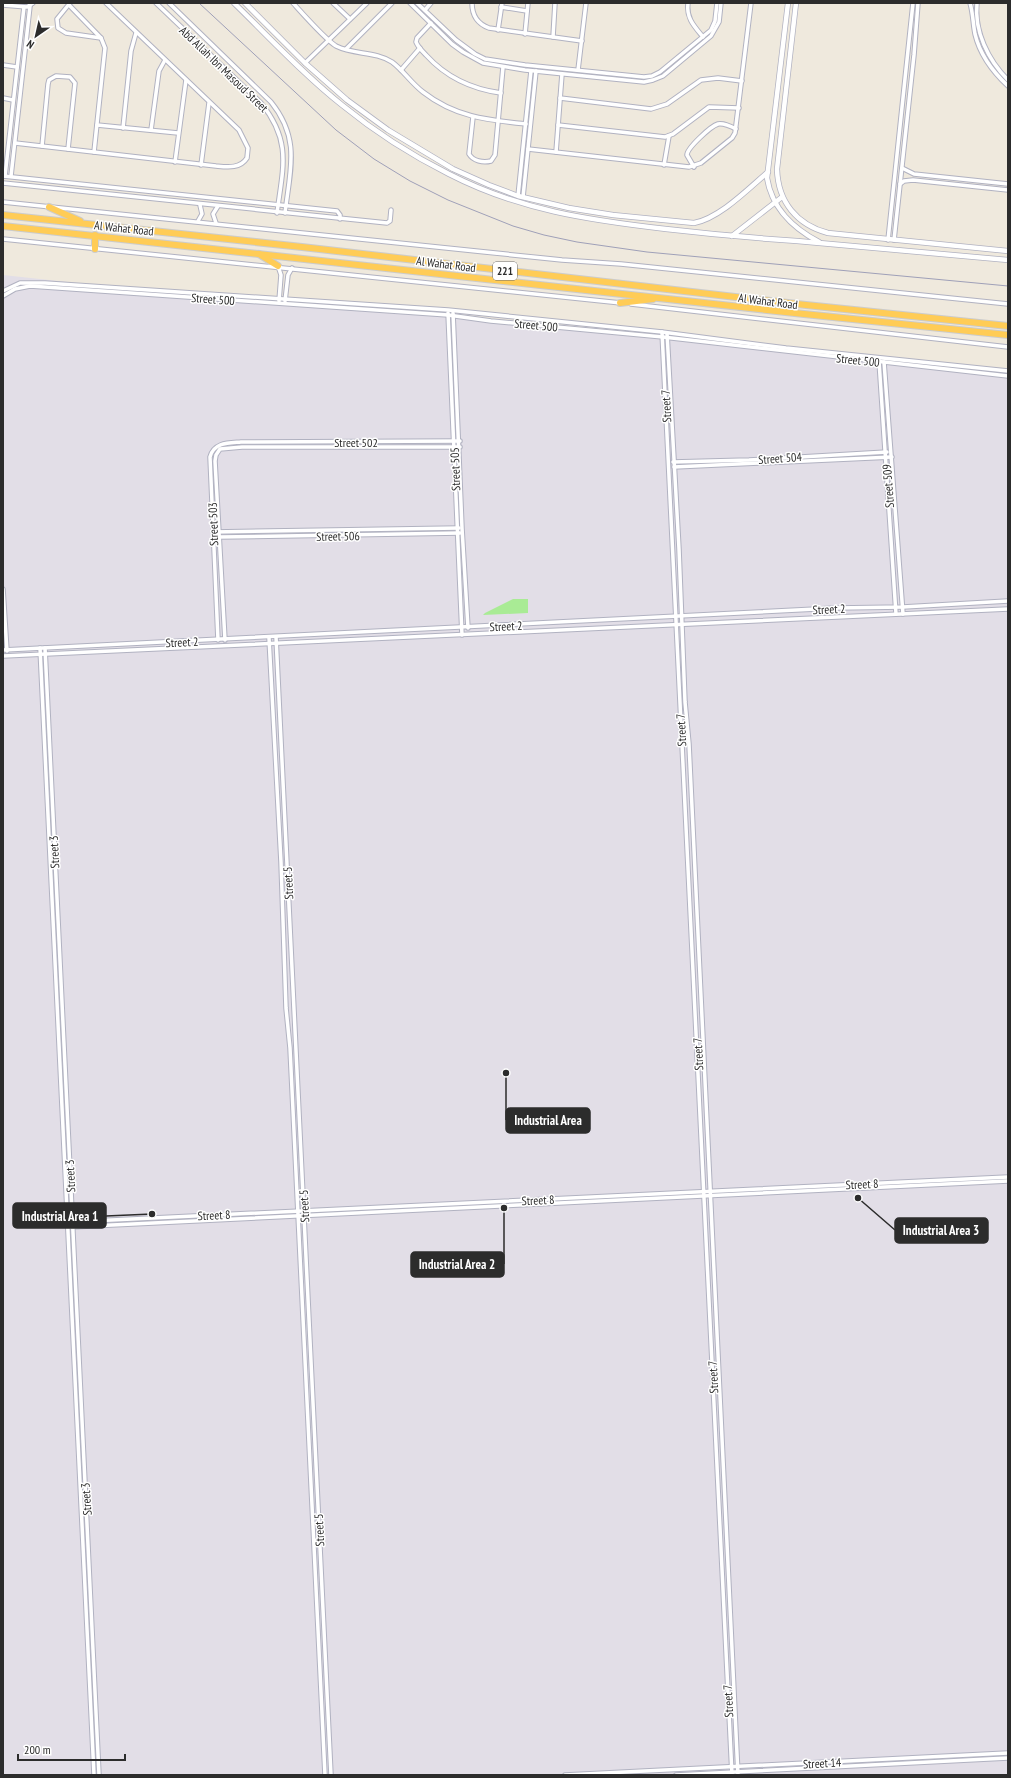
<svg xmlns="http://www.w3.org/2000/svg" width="1011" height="1778" viewBox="0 0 1011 1778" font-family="'PT Sans Narrow',sans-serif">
	<rect width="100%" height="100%" fill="#efe9dd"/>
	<polygon fill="#e2dee7" points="3,275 287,306 446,316 1008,370 1008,1775 3,1775"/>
	<polygon fill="#a9eb95" points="513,599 528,599 528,613 483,615 485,613"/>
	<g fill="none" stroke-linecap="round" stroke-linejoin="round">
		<g stroke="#b1b2c1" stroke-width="5.5">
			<g id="minor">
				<polyline points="70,3 57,19 58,28 66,33 101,38"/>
				<path d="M156,3L261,103C292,141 283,167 277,213"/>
				<path d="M169,3L271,102C301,139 290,170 285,213"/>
				<path d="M293,3C303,14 325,39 336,46C354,55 375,51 392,62C403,70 411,83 423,92C455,117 487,120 526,124"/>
				<polyline points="333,3 350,19"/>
				<polyline points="410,3 452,44 463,52 483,63 525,70 644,82 653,80 663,76 711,36 719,22 721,3"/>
				<polyline points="417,3 456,40 475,54 485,59 525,65 644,77 652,76 660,72 711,30 715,21 717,3"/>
				<path d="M472,3C472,16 478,24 489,28L582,41"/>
				<path d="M688,3C686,18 694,26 703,37"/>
				<path d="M970,3C973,13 973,24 975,34C980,55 993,72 1008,86"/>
				<path d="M977,3C974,31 988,60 1008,80"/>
				<polyline points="3,5 27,7 33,3"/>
				<polyline points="69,5 101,38 105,48 94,152"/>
				<polyline points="501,7 527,11"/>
				<polyline points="425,10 431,3"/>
				<path d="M431,23L417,38L416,42C418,47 422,51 426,55C446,77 471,89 501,93"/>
				<polyline points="498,30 502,3"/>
				<polyline points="525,34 528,3"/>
				<polyline points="553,37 555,3"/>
				<polyline points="346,49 392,3"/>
				<polyline points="305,63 367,3"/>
				<polyline points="3,65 17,67"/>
				<polyline points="401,70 420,48"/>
				<polyline points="578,70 586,3"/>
				<polyline points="3,98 13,100"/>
				<polyline points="560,98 651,109 667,104 701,80 718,78 742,81"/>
				<path d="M473,117L469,154C473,161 483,163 491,161L495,155L503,67"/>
				<polyline points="97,125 178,133"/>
				<polyline points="558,125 665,137 673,134 709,107 739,108"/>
				<polyline points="123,128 131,51 136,33"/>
				<polyline points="151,130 159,71 165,60"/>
				<path d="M15,143L216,166C227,167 240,169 247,158L248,148L239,130L106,3"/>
				<polyline points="42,146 48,84 49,80 56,76 70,77 75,83 68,149"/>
				<polyline points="528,149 689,167 701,163 732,138 735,133 751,3"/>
				<polyline points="556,152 562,74"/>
				<polyline points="175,162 186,80"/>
				<polyline points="201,165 209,103"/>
				<polyline points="664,165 669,136"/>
				<path d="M694,167L687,155C687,148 711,126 718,124C724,123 730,126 736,129"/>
				<polyline points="902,168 914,174 1008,184"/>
				<polyline points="3,176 337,211 340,215 340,219"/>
				<polyline points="5,176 24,7"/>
				<polyline points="11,176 30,6"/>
				<polyline points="3,183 387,223 390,221 391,210"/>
				<polyline points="900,184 904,181 913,180 1008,190"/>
				<polyline points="518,196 531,71"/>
				<polyline points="523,197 536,71"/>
				<polyline points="3,202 562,260 621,264 1008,304"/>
				<polyline points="198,221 202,214 200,205"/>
				<polyline points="216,223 213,214 218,206"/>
				<polyline points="3,239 621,303"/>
				<polyline points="888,240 913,3"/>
				<polyline points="894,240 914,55 918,3"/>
				<polyline points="278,266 281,275 279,301"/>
				<polyline points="3,291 20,283 45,283 448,310 662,332 786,348 1008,371"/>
				<polyline points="3,296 15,289 30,286 448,315 491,321 663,337 1008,376"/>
				<polyline points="285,301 288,275 292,268"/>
				<polyline points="631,304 1008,347"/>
				<polyline points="448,313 462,635"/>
				<polyline points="453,313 462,528 468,628"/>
				<polyline points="662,332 732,1775"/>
				<polyline points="667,333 679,549 685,702 689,744 738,1775"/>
				<polyline points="879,361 896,614"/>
				<polyline points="884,362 903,614"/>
				<polyline points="673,462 749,460 887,452"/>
				<polyline points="674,467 892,457"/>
				<polyline points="213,532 459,528"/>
				<polyline points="219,537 460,533"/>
				<polyline points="3,589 7,651"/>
				<polyline points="276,637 331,1775"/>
				<polyline points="269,638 281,862 286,1008 290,1048 325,1775"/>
				<path d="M218,640L210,457C214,442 229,443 241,442L460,441"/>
				<polyline points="225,640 215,461 216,455 220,449 242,447 460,447"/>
				<polyline points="40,648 94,1775"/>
				<polyline points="45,648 99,1775"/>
				<polyline points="3,650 836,608 903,607 1008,601"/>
				<polyline points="3,656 1008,609"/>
				<polyline points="70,1222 1008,1177"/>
				<polyline points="71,1227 1008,1181"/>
				<polyline points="565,1775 1008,1753"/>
				<polyline points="676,1775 1008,1758"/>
			</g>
		</g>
		<g stroke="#b1b2c1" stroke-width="6">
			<g id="tertiary">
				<path d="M234,3C269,37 304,75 342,105C375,132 411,155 449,174C519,210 588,220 666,229C709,234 753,238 797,241C867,247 938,254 1008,260"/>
				<path d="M245,3L305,63L347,100L388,130L453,169L489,185L518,196L569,208L613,215L694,223C720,218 748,189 768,172"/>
				<path d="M788,3L767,178C772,209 793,228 819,242"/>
				<path d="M796,3L777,169C778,202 797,225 828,233L1008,251"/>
				<polyline points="732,236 782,197"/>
			</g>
		</g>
		<g stroke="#ccc" stroke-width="8">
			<g id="trunk">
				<polyline points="49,207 80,221"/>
				<polyline points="3,215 302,247 806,305 1008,326"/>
				<polyline points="3,226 804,314 1008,335"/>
				<polyline points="95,249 95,235"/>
				<polyline points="259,254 278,266"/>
				<polyline points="620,303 653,299"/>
			</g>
		</g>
		<use href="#minor" stroke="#fff" stroke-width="3.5"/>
		<use href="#tertiary" stroke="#fff" stroke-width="4.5"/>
		<use href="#trunk" stroke="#ffcc56" stroke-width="6"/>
		<polyline stroke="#9fa0b8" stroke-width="1" points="199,3 336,130 374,159 410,181 448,200 513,226 544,235 577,242 647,252 1008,286"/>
	</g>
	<g text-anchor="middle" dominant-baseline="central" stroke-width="3" stroke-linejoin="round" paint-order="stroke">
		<rect fill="#fff" stroke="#6b6b6b" stroke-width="1" x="493" y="262" width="24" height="18" rx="3"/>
		<g font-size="11" font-weight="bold" fill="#2c2c2c">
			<text x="505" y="271">221</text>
		</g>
		<g font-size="12" fill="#2c2c2c" stroke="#fff">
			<text transform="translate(224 69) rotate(44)">Abd Allah Ibn Masoud Street</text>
			<text transform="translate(124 228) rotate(6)">Al Wahat Road</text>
			<text transform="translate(446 264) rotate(7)">Al Wahat Road</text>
			<text transform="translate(213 299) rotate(4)">Street 500</text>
			<text transform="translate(768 301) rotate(7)">Al Wahat Road</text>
			<text transform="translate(536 325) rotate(5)">Street 500</text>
			<text transform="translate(858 360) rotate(6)">Street 500</text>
			<text transform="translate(666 406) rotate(-93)">Street 7</text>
			<text x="356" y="442">Street 502</text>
			<text transform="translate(780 458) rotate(-4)">Street 504</text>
			<text transform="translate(455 469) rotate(-92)">Street 505</text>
			<text transform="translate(888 486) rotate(-94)">Street 509</text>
			<text transform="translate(213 524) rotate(-92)">Street 503</text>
			<text transform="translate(338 536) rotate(-1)">Street 506</text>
			<text transform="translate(829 609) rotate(-3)">Street 2</text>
			<text transform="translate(506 626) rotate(-3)">Street 2</text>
			<text transform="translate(182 642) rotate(-3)">Street 2</text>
			<text transform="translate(681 730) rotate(-93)">Street 7</text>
			<text transform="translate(54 852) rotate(-93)">Street 3</text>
			<text transform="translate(288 883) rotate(-93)">Street 5</text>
			<text transform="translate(698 1054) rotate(-93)">Street 7</text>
			<text transform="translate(70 1176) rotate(-93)">Street 3</text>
			<text transform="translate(862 1184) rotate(-3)">Street 8</text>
			<text transform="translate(538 1200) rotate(-3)">Street 8</text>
			<text transform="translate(304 1206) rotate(-93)">Street 5</text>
			<text transform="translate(214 1215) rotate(-3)">Street 8</text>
			<text transform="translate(713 1377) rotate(-93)">Street 7</text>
			<text transform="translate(86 1499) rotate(-94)">Street 3</text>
			<text transform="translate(319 1530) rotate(-93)">Street 5</text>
			<text transform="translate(728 1701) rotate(-93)">Street 7</text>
			<text transform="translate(822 1763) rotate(-3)">Street 14</text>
		</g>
	</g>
	<path fill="none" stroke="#2c2c2c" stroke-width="1.5" d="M506 1073L506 1120M152 1214L106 1216M858 1198L895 1230M504 1208L504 1264"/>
	<g fill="#2c2c2c" stroke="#fff" stroke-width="1.5">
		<circle cx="506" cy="1073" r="4"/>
		<circle cx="152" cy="1214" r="4"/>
		<circle cx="858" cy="1198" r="4"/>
		<circle cx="504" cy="1208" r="4"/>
	</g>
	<g fill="#2c2c2c" stroke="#2c2c2c" stroke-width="1.5">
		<rect x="506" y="1108" width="84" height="25" rx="4"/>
		<rect x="13" y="1203" width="93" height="25" rx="4"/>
		<rect x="895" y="1218" width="93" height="25" rx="4"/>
		<rect x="411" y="1252" width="93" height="25" rx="4"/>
	</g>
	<g font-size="13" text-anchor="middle" font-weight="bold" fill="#fff">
		<text x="548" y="1125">Industrial Area</text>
		<text x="60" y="1221">Industrial Area 1</text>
		<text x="941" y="1235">Industrial Area 3</text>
		<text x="457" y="1269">Industrial Area 2</text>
	</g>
	<rect width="1011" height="1778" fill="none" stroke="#2c2c2c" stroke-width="8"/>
	<g transform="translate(36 36) rotate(214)" stroke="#ffffff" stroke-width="3" paint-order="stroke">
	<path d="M0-3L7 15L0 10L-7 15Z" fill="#2c2c2c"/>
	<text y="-6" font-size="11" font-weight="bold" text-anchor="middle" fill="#2c2c2c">N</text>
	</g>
	<path d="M18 1754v6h107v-6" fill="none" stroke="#2c2c2c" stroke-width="2"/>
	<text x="24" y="1754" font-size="12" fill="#2c2c2c" stroke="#ffffff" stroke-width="3" paint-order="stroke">200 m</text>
</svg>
